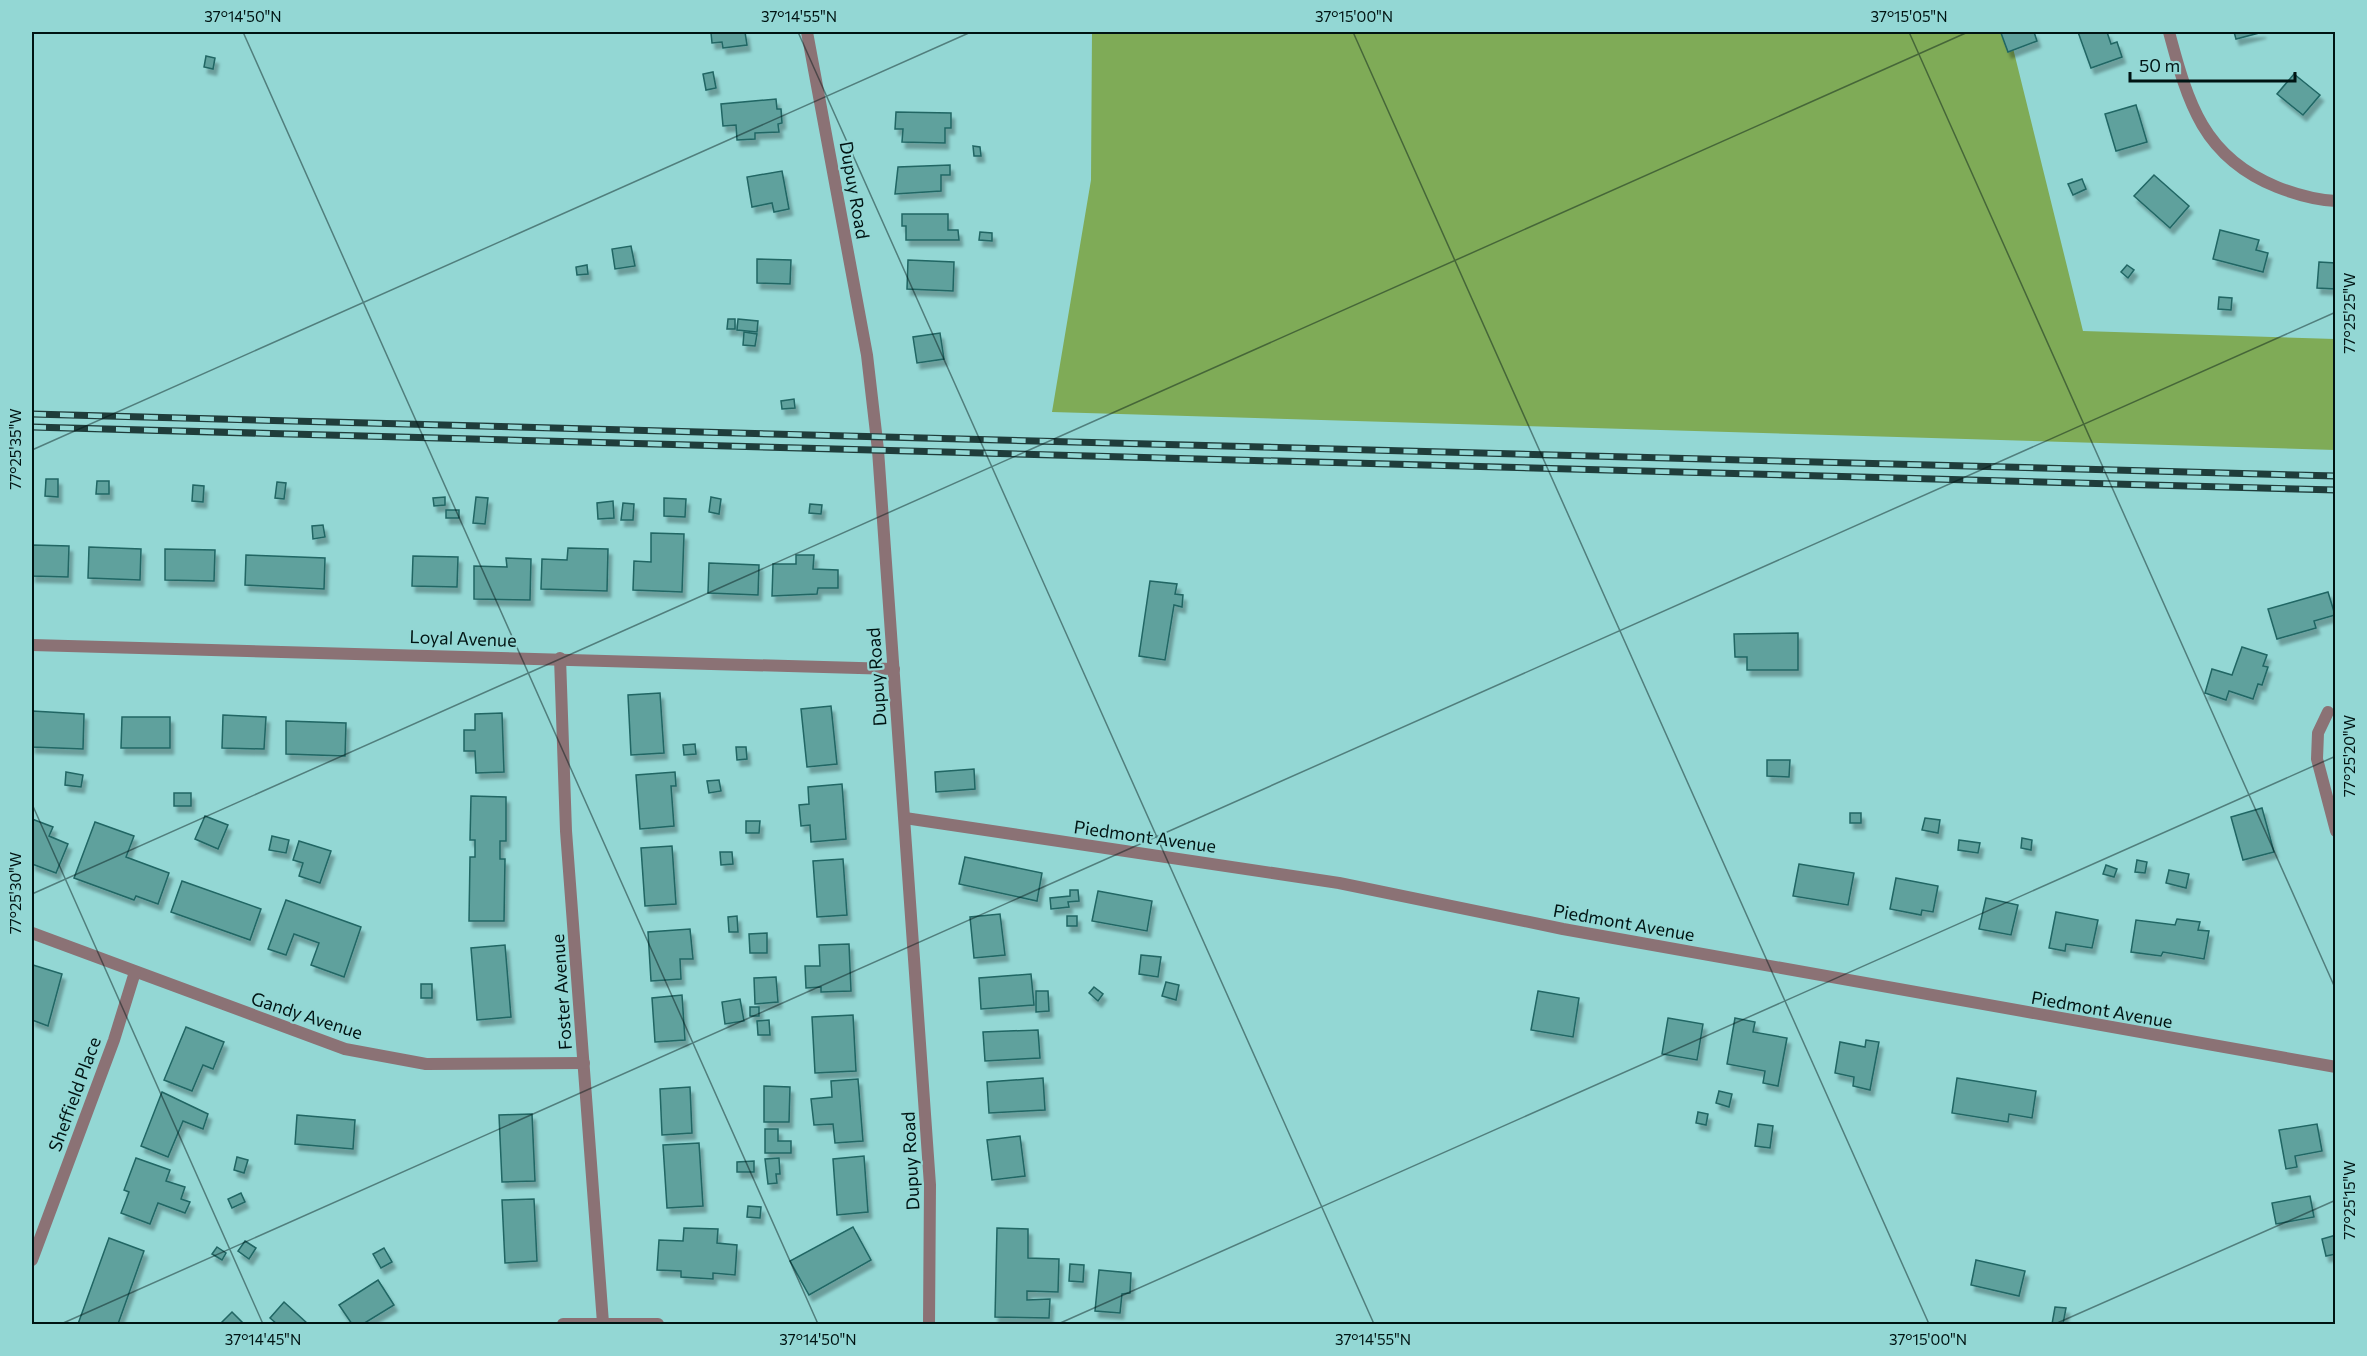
<svg xmlns="http://www.w3.org/2000/svg" width="2367" height="1356" viewBox="0 0 2367 1356" font-family="Commissioner,sans-serif">
	<defs>
		<filter id="shadow"><feDropShadow dx="3.5" dy="6" stdDeviation="1.5" flood-color="#0004"/></filter>
	</defs>
	<rect width="100%" height="100%" fill="#93d7d4"/>
	<polygon fill="#7fab57" points="1092,32 2009,32 2083,331 2335,339 2335,450 1052,412 1091,180"/>
	<g fill="#5ea19d" stroke="#206664" stroke-width="1.5" filter="url(#shadow)">
		<polygon points="721,32 745,32 747,45 723,48 722,42 712,43 711,33"/>
		<polygon points="2034,32 2037,41 2008,52 2001,33"/>
		<polygon points="2078,32 2107,32 2111,44 2117,42 2122,57 2091,68"/>
		<polygon points="2234,32 2263,32 2236,39"/>
		<polygon points="206,56 215,58 213,69 204,67"/>
		<polygon points="713,72 716,88 706,90 703,74"/>
		<polygon points="2294,74 2320,95 2303,115 2277,94"/>
		<polygon points="776,99 777,109 781,109 782,123 778,124 779,132 755,133 755,139 737,140 736,125 723,126 721,104"/>
		<polygon points="2136,105 2147,142 2116,151 2105,114"/>
		<polygon points="896,112 951,113 951,128 945,128 945,143 902,142 903,129 895,129"/>
		<polygon points="973,146 980,147 981,156 974,156"/>
		<polygon points="950,165 950,175 941,175 941,191 895,194 898,167"/>
		<polygon points="782,171 789,209 774,212 772,203 752,207 747,177"/>
		<polygon points="2154,175 2189,206 2170,228 2134,196"/>
		<polygon points="2082,179 2086,189 2073,195 2068,184"/>
		<polygon points="902,214 948,214 948,230 958,230 959,240 906,240 906,226 902,226"/>
		<polygon points="2220,230 2259,240 2256,250 2268,253 2263,272 2213,259"/>
		<polygon points="980,232 992,233 992,241 979,240"/>
		<polygon points="631,246 635,266 615,269 612,249"/>
		<polygon points="757,259 791,260 790,284 757,283"/>
		<polygon points="908,260 954,262 953,291 907,289"/>
		<polygon points="2319,262 2336,263 2336,289 2317,288"/>
		<polygon points="587,265 588,274 577,275 576,267"/>
		<polygon points="2127,265 2134,270 2128,278 2121,272"/>
		<polygon points="2219,297 2232,298 2231,310 2218,309"/>
		<polygon points="728,319 735,319 735,329 727,329"/>
		<polygon points="738,319 758,321 757,332 737,330"/>
		<polygon points="744,332 757,334 755,346 743,345"/>
		<polygon points="940,333 944,359 917,363 913,337"/>
		<polygon points="794,399 795,408 782,409 781,401"/>
		<polygon points="46,479 58,479 58,497 45,496"/>
		<polygon points="97,481 109,481 109,494 96,494"/>
		<polygon points="277,482 286,483 284,499 275,498"/>
		<polygon points="193,485 204,486 203,502 192,501"/>
		<polygon points="445,497 445,505 434,506 433,498"/>
		<polygon points="476,497 488,498 485,524 473,523"/>
		<polygon points="711,497 721,499 719,514 709,512"/>
		<polygon points="664,498 686,499 685,517 664,516"/>
		<polygon points="613,501 614,518 598,519 597,503"/>
		<polygon points="623,503 634,504 633,520 621,520"/>
		<polygon points="810,504 822,505 821,514 809,513"/>
		<rect x="446" y="510" width="13" height="8"/>
		<polygon points="323,525 325,537 313,539 312,526"/>
		<polygon points="651,533 684,534 682,592 633,590 634,561 651,562"/>
		<polygon points="32,545 69,546 68,577 32,576"/>
		<polygon points="89,547 141,549 140,580 88,578"/>
		<polygon points="568,548 608,549 607,591 541,589 542,559 567,560"/>
		<polygon points="165,549 215,550 214,581 165,580"/>
		<polygon points="246,555 325,558 324,589 245,585"/>
		<polygon points="796,555 814,555 813,569 838,570 838,588 818,588 817,594 772,596 773,564 796,564"/>
		<polygon points="413,556 458,557 457,587 412,586"/>
		<polygon points="506,558 531,559 530,600 474,599 474,566 507,567"/>
		<polygon points="709,563 759,565 758,595 708,593"/>
		<polygon points="1150,581 1177,584 1175,594 1183,595 1182,607 1174,605 1165,660 1139,656"/>
		<polygon points="2328,592 2335,615 2314,621 2316,628 2277,639 2268,609"/>
		<polygon points="1798,633 1798,670 1747,670 1747,657 1735,657 1734,634"/>
		<polygon points="2242,647 2267,655 2263,666 2268,667 2262,685 2258,684 2253,699 2229,691 2226,700 2205,693 2212,669 2232,675"/>
		<polygon points="660,693 664,753 631,755 628,695"/>
		<polygon points="831,706 837,764 807,767 801,709"/>
		<polygon points="32,711 84,714 83,749 32,747"/>
		<polygon points="502,713 504,772 476,773 475,751 464,751 464,730 475,730 475,714"/>
		<polygon points="223,715 266,717 264,749 222,748"/>
		<polygon points="122,717 170,717 170,748 121,748"/>
		<polygon points="286,721 346,723 345,756 286,754"/>
		<polygon points="695,744 696,754 684,755 683,745"/>
		<polygon points="736,747 746,747 747,759 737,760"/>
		<polygon points="1767,760 1790,760 1789,777 1767,776"/>
		<polygon points="974,769 975,789 936,792 935,772"/>
		<polygon points="66,772 83,775 81,787 65,785"/>
		<polygon points="675,772 676,786 671,786 674,826 640,829 636,775"/>
		<polygon points="719,780 721,791 709,793 707,781"/>
		<polygon points="842,784 846,839 811,842 810,825 801,826 799,805 809,804 808,787"/>
		<rect x="174" y="793" width="17" height="13"/>
		<polygon points="471,796 506,797 506,841 500,841 500,859 505,859 504,921 469,921 470,857 475,857 475,840 470,840"/>
		<polygon points="2262,808 2274,852 2243,860 2231,817"/>
		<rect x="1850" y="813" width="11" height="10"/>
		<polygon points="205,816 228,825 218,849 195,839"/>
		<polygon points="1925,818 1940,820 1938,833 1922,830"/>
		<polygon points="32,819 53,827 49,836 68,844 56,873 32,864"/>
		<polygon points="746,821 760,821 759,833 746,833"/>
		<polygon points="95,822 134,836 126,857 169,873 158,904 136,896 134,900 74,878"/>
		<polygon points="272,836 289,840 286,853 269,850"/>
		<polygon points="2022,838 2032,840 2031,850 2021,848"/>
		<polygon points="1959,840 1980,843 1978,853 1958,850"/>
		<polygon points="299,841 331,851 320,883 299,876 303,863 293,860"/>
		<polygon points="672,846 676,904 645,906 641,848"/>
		<polygon points="720,852 732,852 733,864 721,865"/>
		<polygon points="965,857 1042,873 1037,901 959,884"/>
		<polygon points="843,859 847,915 817,917 813,861"/>
		<polygon points="2137,860 2147,862 2145,873 2135,872"/>
		<polygon points="1799,864 1854,873 1848,905 1793,896"/>
		<polygon points="2106,865 2117,869 2114,877 2103,874"/>
		<polygon points="2169,870 2189,874 2186,888 2166,883"/>
		<polygon points="1896,878 1938,886 1933,912 1922,910 1921,915 1890,909"/>
		<polygon points="182,881 261,909 250,940 171,912"/>
		<polygon points="1070,890 1078,890 1079,901 1068,902 1069,907 1051,909 1050,898 1070,896"/>
		<polygon points="1098,891 1152,901 1147,931 1092,921"/>
		<polygon points="1986,898 2018,905 2011,935 1979,929"/>
		<polygon points="286,900 361,927 344,977 311,965 319,943 294,934 286,955 268,949"/>
		<polygon points="2056,912 2098,920 2092,948 2066,944 2065,951 2049,948"/>
		<polygon points="1000,914 1005,955 974,958 970,917"/>
		<polygon points="737,916 738,932 729,932 728,917"/>
		<rect x="1067" y="916" width="10" height="10"/>
		<polygon points="2177,919 2200,922 2198,930 2209,931 2204,959 2163,952 2161,956 2131,952 2136,920 2175,925"/>
		<polygon points="690,929 693,959 680,959 681,979 651,981 648,932"/>
		<polygon points="767,933 767,953 750,953 749,934"/>
		<polygon points="849,944 851,991 821,992 821,987 806,988 805,966 820,966 819,945"/>
		<polygon points="505,945 511,1017 477,1020 471,948"/>
		<polygon points="1141,955 1161,957 1158,977 1139,974"/>
		<polygon points="33,965 62,974 48,1026 32,1020"/>
		<polygon points="1031,974 1034,1005 981,1009 979,978"/>
		<polygon points="776,977 778,1002 755,1004 754,978"/>
		<polygon points="1166,982 1179,985 1176,1000 1162,996"/>
		<rect x="421" y="984" width="11" height="14"/>
		<polygon points="1094,987 1103,994 1098,1001 1089,993"/>
		<polygon points="1036,991 1048,991 1049,1011 1036,1012"/>
		<polygon points="1538,991 1579,998 1573,1037 1531,1030"/>
		<polygon points="682,995 685,1040 655,1042 652,998"/>
		<polygon points="740,999 744,1021 725,1024 722,1002"/>
		<rect x="750" y="1007" width="9" height="9"/>
		<polygon points="853,1015 856,1071 815,1073 812,1017"/>
		<polygon points="1668,1018 1703,1024 1697,1060 1662,1054"/>
		<polygon points="1735,1018 1755,1022 1753,1032 1787,1038 1778,1086 1763,1083 1765,1071 1727,1064"/>
		<polygon points="769,1020 770,1035 758,1035 757,1021"/>
		<polygon points="186,1027 224,1042 213,1069 203,1065 192,1091 164,1080"/>
		<polygon points="1038,1030 1040,1058 985,1061 983,1032"/>
		<polygon points="1866,1040 1879,1042 1870,1090 1853,1086 1854,1077 1835,1073 1840,1042 1865,1047"/>
		<polygon points="1043,1078 1045,1110 989,1113 987,1082"/>
		<polygon points="1957,1078 2036,1091 2032,1118 2009,1114 2008,1122 1952,1113"/>
		<polygon points="858,1079 863,1141 835,1143 833,1124 814,1125 811,1099 832,1097 831,1081"/>
		<polygon points="764,1086 790,1087 789,1122 764,1122"/>
		<polygon points="690,1087 692,1133 662,1135 660,1089"/>
		<polygon points="1719,1091 1732,1094 1729,1107 1716,1103"/>
		<polygon points="162,1092 208,1114 203,1129 183,1121 168,1157 141,1146"/>
		<polygon points="1698,1112 1708,1114 1706,1125 1696,1123"/>
		<polygon points="532,1114 535,1181 502,1182 499,1115"/>
		<polygon points="297,1115 355,1120 353,1149 295,1144"/>
		<polygon points="1758,1124 1773,1126 1770,1148 1755,1146"/>
		<polygon points="2317,1124 2322,1151 2295,1156 2297,1167 2286,1169 2279,1130"/>
		<polygon points="765,1129 778,1129 778,1141 791,1141 791,1153 765,1153"/>
		<polygon points="1020,1136 1025,1176 992,1180 987,1140"/>
		<polygon points="699,1143 703,1206 667,1208 663,1145"/>
		<polygon points="864,1156 868,1212 837,1215 833,1159"/>
		<polygon points="237,1157 248,1160 244,1173 234,1170"/>
		<polygon points="136,1158 170,1170 166,1181 185,1187 181,1199 190,1202 185,1213 158,1203 150,1224 121,1213 129,1192 124,1190"/>
		<polygon points="779,1158 780,1174 776,1174 777,1183 768,1184 765,1159"/>
		<polygon points="754,1161 754,1172 737,1172 737,1162"/>
		<polygon points="241,1193 245,1202 232,1208 228,1199"/>
		<polygon points="2310,1196 2314,1217 2276,1224 2272,1203"/>
		<polygon points="534,1199 537,1261 505,1263 502,1200"/>
		<polygon points="748,1206 761,1207 760,1218 747,1217"/>
		<polygon points="853,1227 871,1260 809,1295 790,1261"/>
		<polygon points="684,1228 718,1229 717,1243 737,1245 735,1275 713,1273 713,1279 681,1277 681,1271 657,1270 659,1240 683,1241"/>
		<polygon points="997,1228 1028,1229 1028,1258 1059,1259 1058,1292 1027,1291 1027,1300 1050,1299 1049,1318 995,1317"/>
		<polygon points="2336,1235 2336,1254 2326,1256 2322,1239"/>
		<polygon points="109,1238 144,1251 118,1324 78,1324"/>
		<polygon points="245,1241 256,1248 249,1259 238,1251"/>
		<polygon points="217,1247 226,1253 222,1260 212,1254"/>
		<polygon points="384,1248 392,1262 381,1268 373,1254"/>
		<polygon points="1976,1260 2025,1271 2019,1296 1971,1285"/>
		<polygon points="1070,1264 1084,1265 1083,1282 1069,1281"/>
		<polygon points="1099,1270 1131,1273 1130,1293 1122,1294 1120,1313 1095,1311"/>
		<polygon points="378,1280 394,1305 363,1324 352,1324 339,1305"/>
		<polygon points="284,1302 308,1324 277,1324 270,1318"/>
		<polygon points="2055,1307 2066,1308 2063,1324 2052,1324"/>
		<polygon points="232,1312 244,1324 220,1324"/>
	</g>
	<g fill="none" stroke-linecap="round" stroke-linejoin="round">
		<g stroke="#8b7275" stroke-width="12">
			<path d="M2169,32C2188,103 2203,157 2277,187C2295,194 2316,200 2336,201"/>
			<polyline points="32,645 894,669"/>
			<polyline points="560,658 566,831 603,1323"/>
			<polyline points="2328,712 2318,733 2317,759 2336,831"/>
			<polyline points="905,818 1339,883 1563,929 2336,1067"/>
			<polyline points="32,933 345,1049 426,1064 584,1063"/>
			<polyline points="32,1260 114,1040 135,972"/>
			<polyline points="563,1324 658,1324"/>
		</g>
		<polyline stroke="#8b7275" stroke-width="12" points="807,32 867,355 878,450 930,1185 929,1324"/>
		<g stroke="#1f3d3b" stroke-width="7">
			<g id="rail">
				<polyline points="32,414 2336,476"/>
				<polyline points="32,427 2336,490"/>
			</g>
		</g>
		<use href="#rail" stroke="#93d7d4" stroke-width="4.5" stroke-dasharray="14" stroke-linecap="butt"/>
	</g>
	<path fill="none" stroke="#001413" stroke-width="1.5" stroke-opacity="0.45" d="M243,32L818,1324M798,32L1374,1324M1353,32L1929,1324M1909,32L2336,990M32,450L971,32M32,804L263,1324M32,894L1968,32M61,1324L2336,312M1058,1324L2336,756M2055,1324L2336,1200"/>
	<g text-anchor="middle" dominant-baseline="central" stroke-width="4.5" stroke-linejoin="round" paint-order="stroke">
		<g font-size="18" fill="#001413" stroke="#93d7d4">
			<text transform="translate(855 190) rotate(80)">Dupuy Road</text>
			<text transform="translate(463 638) rotate(2)">Loyal Avenue</text>
			<text transform="translate(876 677) rotate(-94)">Dupuy Road</text>
			<text transform="translate(1145 836) rotate(8)">Piedmont Avenue</text>
			<text transform="translate(1624 922) rotate(10)">Piedmont Avenue</text>
			<text transform="translate(561 992) rotate(-94)">Foster Avenue</text>
			<text transform="translate(2102 1009) rotate(10)">Piedmont Avenue</text>
			<text transform="translate(307 1015) rotate(18)">Gandy Avenue</text>
			<text transform="translate(74 1094) rotate(-70)">Sheffield Place</text>
			<text transform="translate(910 1161) rotate(-93)">Dupuy Road</text>
		</g>
	</g>
	<rect width="2367" height="1356" fill="none" stroke="#93d7d4" stroke-width="66"/>
	<path d="M2130 72v9h165v-9" fill="none" stroke="#001413" stroke-width="3"/>
	<text x="2139" y="72" font-size="18" fill="#001413" stroke="#93d7d4" stroke-width="4.5" paint-order="stroke">50 m</text>
	<rect x="33" y="33" width="2301" height="1290" fill="none" stroke="#001413" stroke-width="2"/>
	<g font-size="15" text-anchor="middle" fill="#001413">
		<text x="243" y="22">37°14'50"N</text>
		<text x="799" y="22">37°14'55"N</text>
		<text x="1354" y="22">37°15'00"N</text>
		<text x="1909" y="22">37°15'05"N</text>
		<text transform="translate(2350 313) rotate(-90)" y="5">77°25'25"W</text>
		<text transform="translate(16 449) rotate(-90)" y="5">77°25'35"W</text>
		<text transform="translate(2350 756) rotate(-90)" y="5">77°25'20"W</text>
		<text transform="translate(16 893) rotate(-90)" y="5">77°25'30"W</text>
		<text transform="translate(2350 1200) rotate(-90)" y="5">77°25'15"W</text>
		<text x="263" y="1345">37°14'45"N</text>
		<text x="818" y="1345">37°14'50"N</text>
		<text x="1373" y="1345">37°14'55"N</text>
		<text x="1928" y="1345">37°15'00"N</text>
	</g>
</svg>
